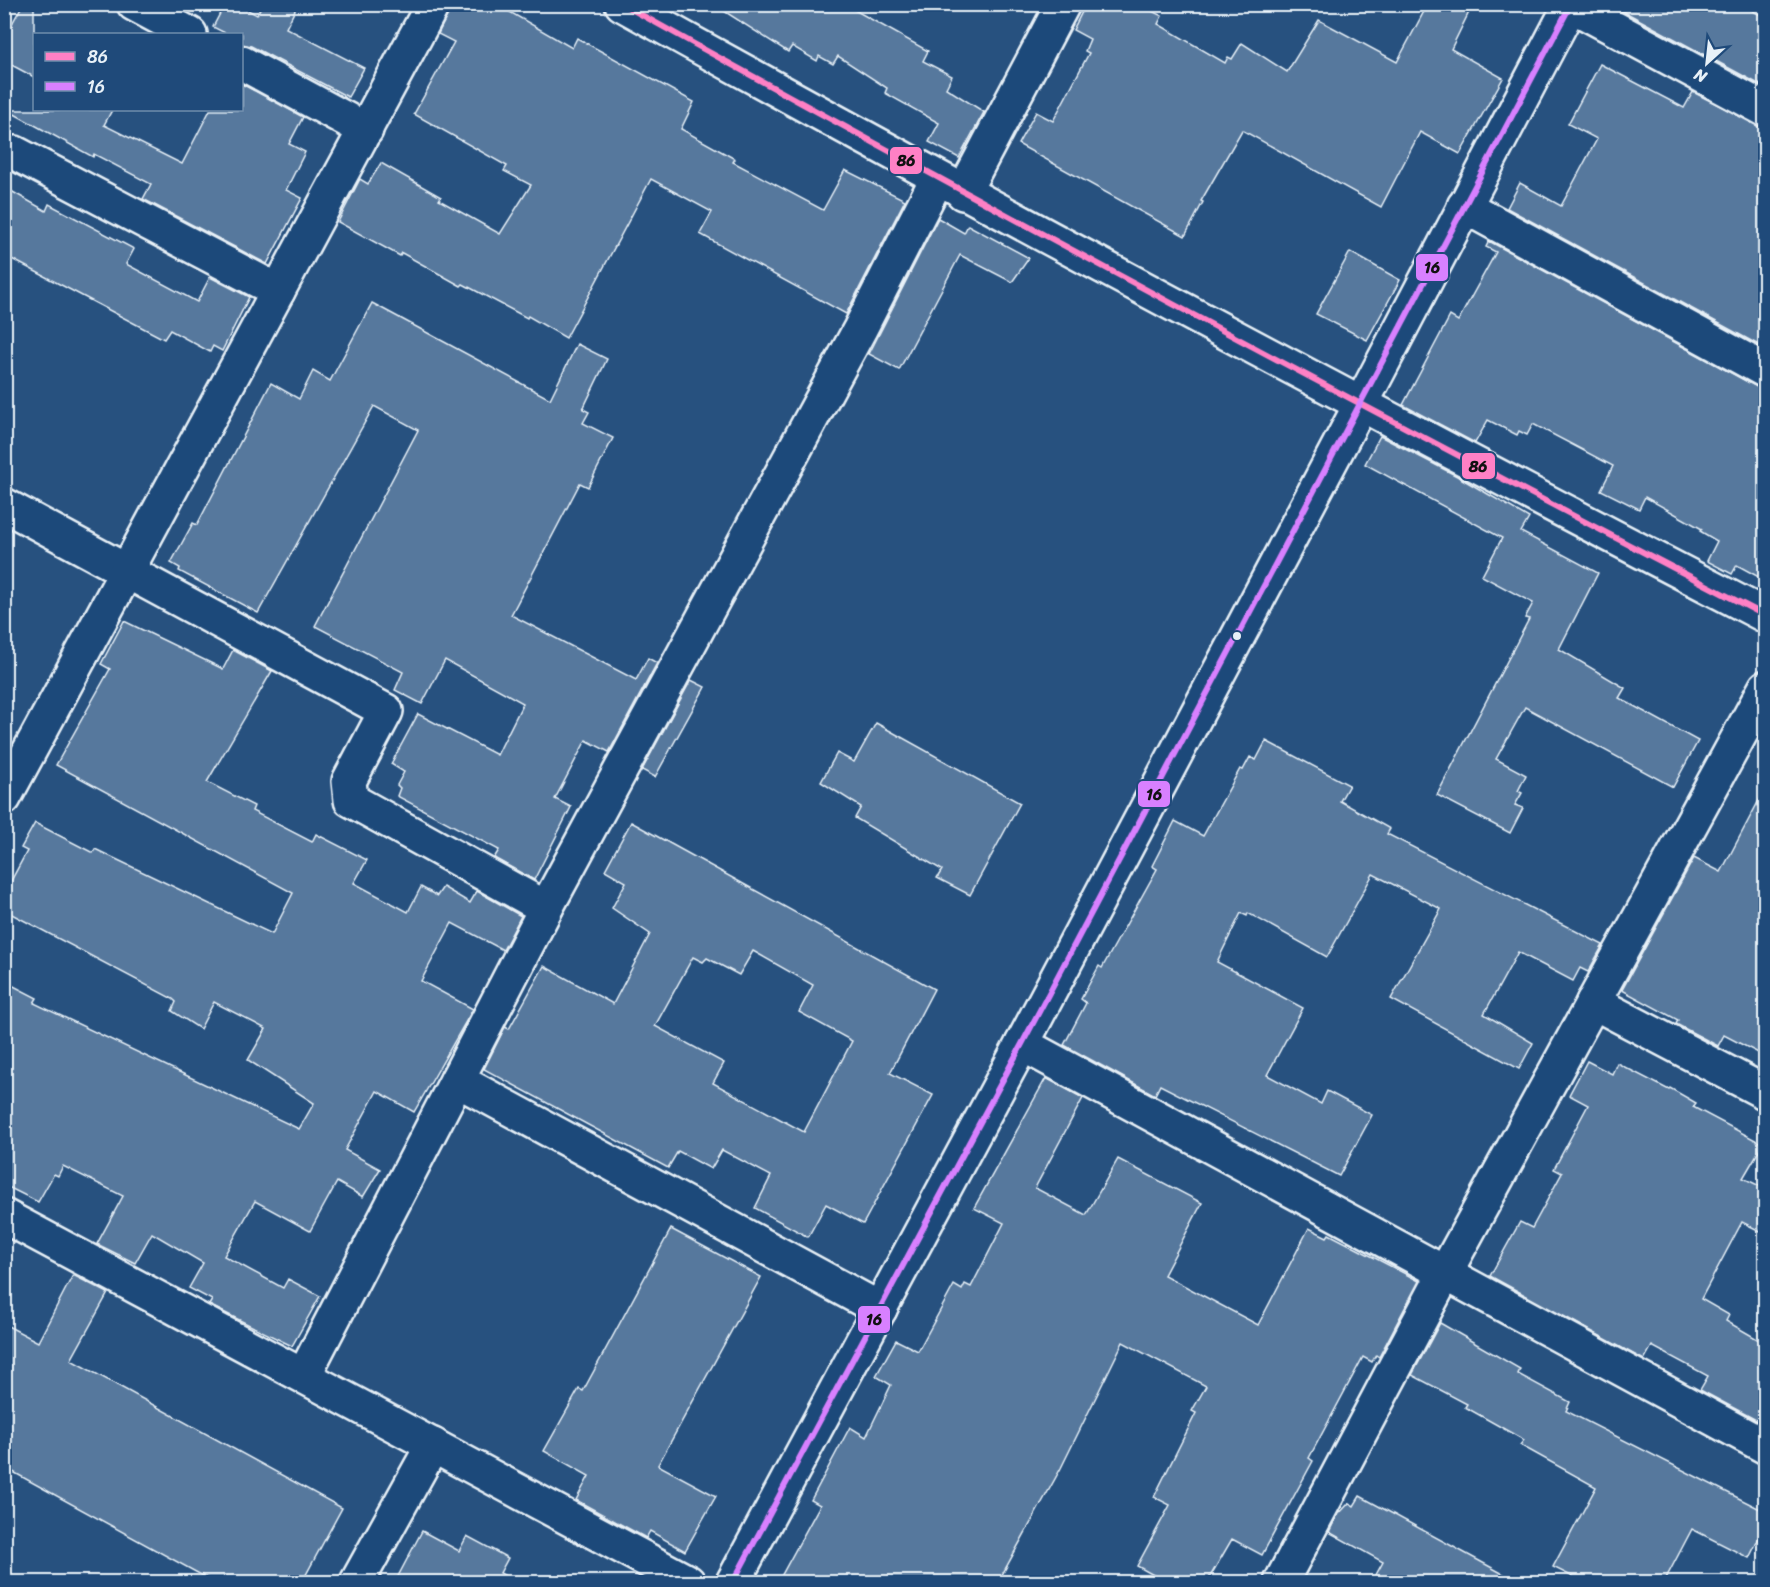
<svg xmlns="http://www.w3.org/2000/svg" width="1770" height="1587" viewBox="0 0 1770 1587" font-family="Sriracha,sans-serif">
	<rect width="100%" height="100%" fill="#27517f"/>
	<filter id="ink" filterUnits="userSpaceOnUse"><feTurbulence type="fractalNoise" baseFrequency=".0167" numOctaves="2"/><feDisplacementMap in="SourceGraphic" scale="12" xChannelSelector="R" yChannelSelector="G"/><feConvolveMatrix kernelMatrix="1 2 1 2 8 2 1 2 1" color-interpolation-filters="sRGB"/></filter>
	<g filter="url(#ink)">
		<g fill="#57789d" stroke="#e8f1f8" stroke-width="1.5" fill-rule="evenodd">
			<polygon points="23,4 34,4 34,77 4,61 4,38"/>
			<polygon points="225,4 237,4 257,15 262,4 298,4 286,28 364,68 348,97 251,46 242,44 242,34 227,34 213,27"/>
			<polygon points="452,4 496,4 572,48 577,38 694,102 681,129 735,159 733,162 823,210 845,170 905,200 846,314 700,234 712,212 651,179 566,338 528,316 527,318 463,284 461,286 402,253 400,256 338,222 360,179 368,184 381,163 441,197 439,200 500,234 531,185 504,171 507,166 414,114 454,42 438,34"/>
			<polygon points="713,4 844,4 928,51 923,61 952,76 946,88 984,112 959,158 929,142 939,123 885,93 887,88 838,56 833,64 819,56 817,61 792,46 788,52"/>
			<polygon points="1086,4 1138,4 1162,16 1158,24 1225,63 1228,57 1232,59 1242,43 1287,72 1319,20 1397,62 1428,4 1473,4 1451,49 1503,78 1460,154 1420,132 1381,207 1242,130 1201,201 1203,202 1185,236 1018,144 1036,112 1053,121 1089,53 1085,51 1090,39 1073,30"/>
			<polygon points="1610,4 1740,4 1766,18 1766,88"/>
			<polygon points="1600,64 1684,108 1693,92 1766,129 1766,349 1507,208 1520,183 1561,206 1597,139 1568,124"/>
			<polygon points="242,84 303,117 289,144 305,152 286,190 302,198 267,264 143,199 151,184 94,154 93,157 7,110 112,110 104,125 182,164 210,110 242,110"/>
			<polygon points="4,187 46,211 49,204 134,249 126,264 197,302 210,277 249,297 222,351 213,346 210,352 170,330 164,339 4,255"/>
			<polygon points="938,218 964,233 968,225 1029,258 1012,282 960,255 899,370 869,354"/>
			<polygon points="1489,241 1757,387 1766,390 1766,581 1737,565 1732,574 1707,561 1717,541 1700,531 1702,529 1645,497 1639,509 1601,490 1613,466 1533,424 1527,435 1519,431 1517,435 1488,420 1475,443 1403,405 1450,316 1458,321 1496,252 1486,247"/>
			<polygon points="1350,252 1400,280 1367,340 1316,314"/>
			<polygon points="372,303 550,399 577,344 607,359 583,409 589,412 583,423 613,438 588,487 580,483 511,615 636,680 648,658 657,663 609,752 586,740 555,799 571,807 534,880 494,858 499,850 397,796 400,788 397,785 404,772 391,764 418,714 497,755 523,703 445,660 422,704 395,690 403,672 315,626 418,430 374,406 258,613 179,571 180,568 171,563 193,523 197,525 271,383 299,399 313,371 330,381"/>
			<polygon points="1380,436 1457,476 1529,518 1521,532 1598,573 1559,649 1625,688 1619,698 1698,741 1673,787 1525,707 1496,759 1526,775 1518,791 1522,793 1515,805 1523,808 1510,833 1437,795 1529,619 1525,618 1533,603 1482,576 1502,538 1365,464"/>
			<polygon points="124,621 223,669 233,650 272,671 207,782 254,806 252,811 312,842 316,834 367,860 354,883 408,912 421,887 437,896 443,887 470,903 477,891 521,916 503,950 452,923 421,981 473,1009 414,1112 377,1091 345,1150 380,1169 363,1197 337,1182 310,1231 255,1201 224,1256 283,1288 288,1279 320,1296 292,1346 209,1305 212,1300 189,1288 203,1263 152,1233 135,1263 97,1244 123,1196 63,1166 58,1176 54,1174 38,1202 4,1185 4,981 37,998 34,1003 299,1129 314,1103 248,1060 266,1029 214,1002 200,1029 172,1011 176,1002 173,999 4,910 4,894 27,851 21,848 35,823 93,853 95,849 272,934 293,893 56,765 110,669 101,664"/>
			<polygon points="691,680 705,687 655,777 642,770"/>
			<polygon points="876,723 1020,803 970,895 937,878 942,870 855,818 861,807 821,782 837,753 854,762"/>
			<polygon points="1266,741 1349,785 1340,801 1390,829 1387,834 1603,945 1588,972 1580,968 1573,981 1518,952 1484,1014 1533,1043 1519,1069 1391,999 1441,909 1373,874 1327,957 1248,913 1247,916 1241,913 1217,962 1303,1008 1267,1075 1321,1104 1327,1091 1372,1115 1339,1176 1160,1085 1155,1095 1064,1045 1086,1003 1081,999 1099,966 1102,968 1157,869 1152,866 1175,821 1203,836 1240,769 1243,770 1250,757 1256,760"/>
			<polygon points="1766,787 1766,1057 1724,1035 1718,1046 1676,1024 1678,1020 1622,990 1694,858 1721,872"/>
			<path d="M631,822L934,989L890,1073L933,1095L863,1224L826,1204L808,1237L755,1208L771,1176L722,1150L711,1169L678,1151L668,1168L484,1069L505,1027L509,1029L544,966L613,1004L650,934L612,908L626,882L605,870ZM753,951L813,985L799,1012L852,1041L804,1132L713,1083L724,1063L655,1026L693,957L703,962L707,958L739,975Z"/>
			<polygon points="1587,1061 1612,1074 1617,1063 1669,1090 1670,1088 1696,1103 1693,1107 1763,1144 1743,1178 1766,1189 1766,1234 1742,1222 1701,1299 1729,1315 1726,1321 1766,1344 1766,1409 1758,1421 1700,1390 1708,1376 1652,1346 1644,1360 1490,1276 1520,1222 1532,1228 1562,1173 1554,1169 1588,1105 1569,1095"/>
			<polygon points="1046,1078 1083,1098 1035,1188 1086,1215 1118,1159 1202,1203 1164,1275 1258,1325 1309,1228 1327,1237 1329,1234 1419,1281 1379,1357 1376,1355 1372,1362 1363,1357 1309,1458 1313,1461 1262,1555 1232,1539 1207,1582 1166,1582 1137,1566 1170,1505 1154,1497 1196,1413 1192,1411 1206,1386 1123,1342 1061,1468 998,1582 778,1582 820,1505 811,1500 850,1427 866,1437 891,1385 876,1376 896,1340 918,1351 954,1285 962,1290 965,1284 971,1287 1004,1223 974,1208"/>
			<polygon points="671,1229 761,1277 658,1465 716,1496 685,1551 650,1531 646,1538 576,1500 589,1476 544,1451 579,1389 583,1391"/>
			<polygon points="73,1275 108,1293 71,1360 342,1508 302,1582 214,1582 4,1467 4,1324 38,1342"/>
			<polygon points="1440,1323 1520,1369 1518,1374 1570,1402 1566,1411 1766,1512 1766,1524 1749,1558 1692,1529 1664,1582 1583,1582 1553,1567 1596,1487 1520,1445 1524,1440 1465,1407 1467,1404 1412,1375"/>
			<polygon points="1360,1496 1518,1582 1372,1582 1383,1562 1329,1532 1337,1516 1349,1503 1354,1506"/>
			<polygon points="422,1531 459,1551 467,1536 508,1558 500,1573 517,1582 395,1582"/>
		</g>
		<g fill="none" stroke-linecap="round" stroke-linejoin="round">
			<g stroke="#e8f1f8" stroke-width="38">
				<g id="minor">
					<polyline points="134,4 190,34"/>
					<path d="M622,4C1000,214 1382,417 1766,616"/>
					<polyline points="1571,5 1766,110"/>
					<polyline points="242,63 366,130"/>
					<polyline points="15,153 278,291"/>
					<polyline points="963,193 1063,4"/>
					<polyline points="1464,206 1766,371"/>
					<polyline points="1360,406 1571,4"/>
					<polyline points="4,505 386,711 349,781 351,800 546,908"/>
					<polyline points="4,798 433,4"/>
					<polyline points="1593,1002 1766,1093"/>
					<polyline points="1022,1044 1766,1447"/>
					<polyline points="457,1080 880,1309"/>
					<polyline points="4,1216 688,1582"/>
					<polyline points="304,1375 546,908 860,329 937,179"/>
					<polyline points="357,1582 433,1445"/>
					<polyline points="1281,1582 1445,1273 1766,687"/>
				</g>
			</g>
			<g stroke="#e8f1f8" stroke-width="38">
				<polyline id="tertiary" points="733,1582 1022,1044 1360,406"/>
			</g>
			<use href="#minor" stroke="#1f4a7a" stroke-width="33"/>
			<use href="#tertiary" stroke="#1f4a7a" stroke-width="33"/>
			<g stroke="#1f4a7a" stroke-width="10">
				<path id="bus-1" d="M622,4C1000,214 1382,417 1766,616"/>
			</g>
			<g stroke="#1f4a7a" stroke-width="10">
				<polyline id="bus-2" points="733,1582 1022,1044 1571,4"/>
			</g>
			<use href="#bus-1" stroke="#ff80c5" stroke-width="6"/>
			<use href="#bus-2" stroke="#d880ff" stroke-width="6"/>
		</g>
	</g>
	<circle fill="#e8f1f8" stroke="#1f4a7a" stroke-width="2" cx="1237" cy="636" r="5"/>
	<g stroke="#1f4a7a" stroke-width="2">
		<rect x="889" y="146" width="34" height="29" rx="6" fill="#ff80c5"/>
		<rect x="1415" y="253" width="34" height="29" rx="6" fill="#d880ff"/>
		<rect x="1461" y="452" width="35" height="28" rx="6" fill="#ff80c5"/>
		<rect x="1137" y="780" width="34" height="28" rx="6" fill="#d880ff"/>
		<rect x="857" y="1305" width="34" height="29" rx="6" fill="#d880ff"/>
	</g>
	<g font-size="16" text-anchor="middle" font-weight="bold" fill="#111">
		<text x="906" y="166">86</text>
		<text x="1432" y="273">16</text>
		<text x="1478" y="472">86</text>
		<text x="1154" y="800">16</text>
		<text x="874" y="1325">16</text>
	</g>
	<rect width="1770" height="1587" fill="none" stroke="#1f4a7a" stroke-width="24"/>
	<rect x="12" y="12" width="1746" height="1563" fill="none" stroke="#e8f1f8" stroke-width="2" filter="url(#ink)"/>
	<rect x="33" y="33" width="210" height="78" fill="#1f4a7a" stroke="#6f8dac" stroke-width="1.5"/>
	<rect x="45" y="52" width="30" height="9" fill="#ff80c5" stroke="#6f8dac" stroke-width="1.5"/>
	<text x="87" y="63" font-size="18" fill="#e8f1f8">86</text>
	<rect x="45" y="82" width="30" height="9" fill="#d880ff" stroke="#6f8dac" stroke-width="1.5"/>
	<text x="87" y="93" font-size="18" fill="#e8f1f8">16</text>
	<g transform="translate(1707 63) rotate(207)" stroke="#1f4a7a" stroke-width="4.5" paint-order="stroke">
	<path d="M0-4.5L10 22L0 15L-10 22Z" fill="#e8f1f8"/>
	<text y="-9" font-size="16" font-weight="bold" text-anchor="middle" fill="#e8f1f8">N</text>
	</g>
</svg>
